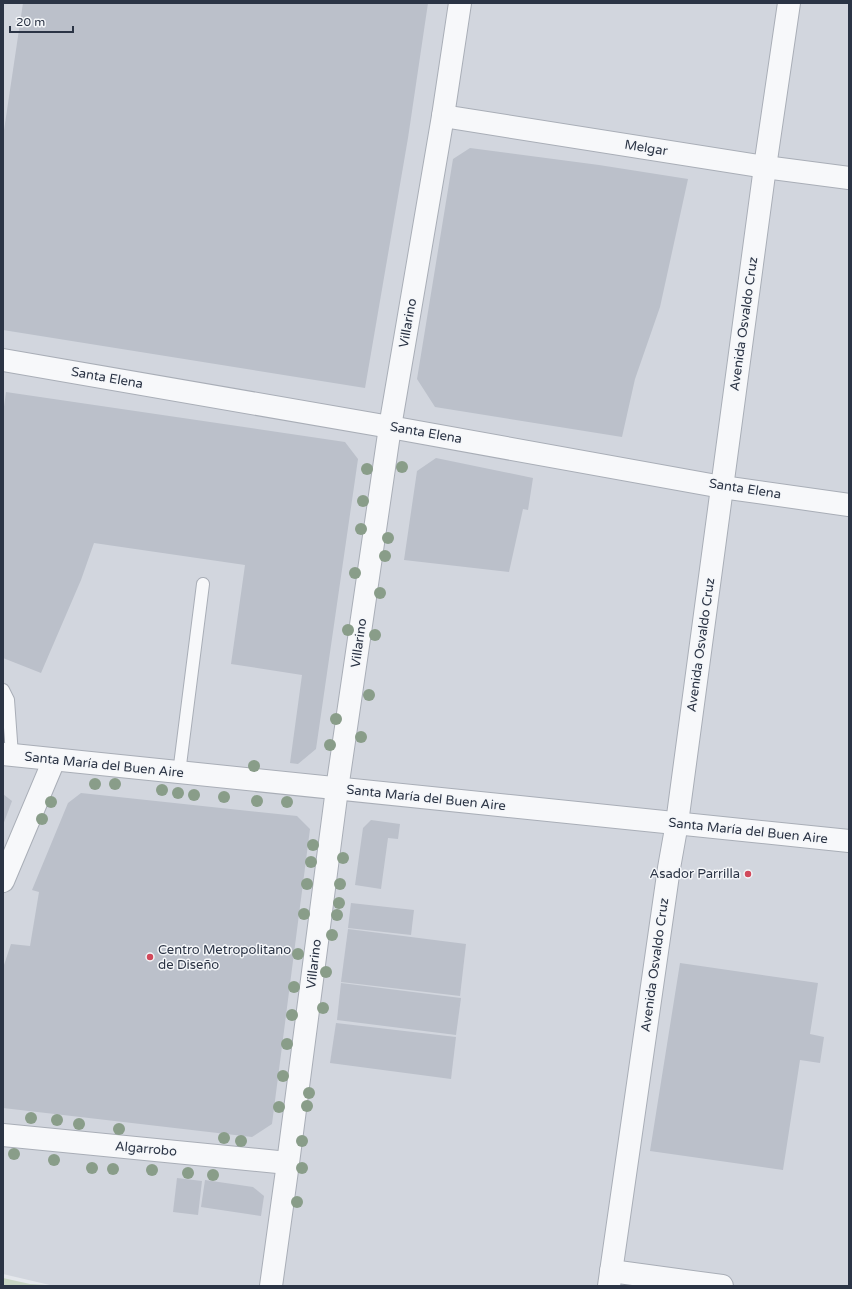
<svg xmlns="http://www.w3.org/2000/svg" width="852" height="1289" viewBox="0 0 852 1289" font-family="'Varela Round',sans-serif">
	<rect width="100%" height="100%" fill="#e4e7ec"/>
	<polygon fill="#d2d6de" points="3,3 849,3 849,1286 54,1286 3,1274"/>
	<polygon fill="#c9d6c5" points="3,1278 30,1284 60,1286 3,1286"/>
	<g fill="#bbc0ca">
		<polygon points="23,3 428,3 408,138 365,388 3,330 3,137"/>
		<polygon points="470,148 599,165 688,179 660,307 635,379 622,437 435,407 417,379 453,159"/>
		<polygon points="6,392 345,442 358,459 316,749 298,764 290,763 302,675 231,664 245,565 94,543 81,580 41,673 3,658 3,414"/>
		<polygon points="436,458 533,478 528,510 523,509 509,572 404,560 417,471"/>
		<polygon points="81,793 297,816 310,829 272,1124 252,1137 3,1108 3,968 11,944 30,946 39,892 32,890 68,803"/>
		<polygon points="3,794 12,801 3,825"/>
		<polygon points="371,820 400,824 398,839 388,838 381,889 355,885 363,828"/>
		<polygon points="351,903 414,910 411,935 348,928"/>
		<polygon points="348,929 466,944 460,996 341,982"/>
		<polygon points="680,963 818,983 810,1034 824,1037 820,1063 800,1060 783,1170 650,1151"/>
		<polygon points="341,983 461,998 456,1035 337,1020"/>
		<polygon points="336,1023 456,1037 451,1079 330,1063"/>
		<polygon points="177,1178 202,1181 198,1215 173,1212"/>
		<polygon points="205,1180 253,1187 264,1196 261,1216 201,1207"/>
	</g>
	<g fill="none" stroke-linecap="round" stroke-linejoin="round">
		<g stroke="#a9aeb7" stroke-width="14">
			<g id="service">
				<polyline points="3,690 8,700 12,755"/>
				<polyline points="179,773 203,584"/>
			</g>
		</g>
		<g stroke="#a9aeb7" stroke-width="24">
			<g id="minor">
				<polyline points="443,116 765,167 849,178"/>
				<polyline points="3,360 390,427 722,487 849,505"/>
				<polyline points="3,754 849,841"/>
				<polyline points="3,881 54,760"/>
				<polyline points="3,1135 288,1163"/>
				<polyline points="611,1271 722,1286"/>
				<polyline points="271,1286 288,1163 337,789 390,427 443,116 460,3"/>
				<polyline points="609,1286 669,868 677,823 765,167 789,3"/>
			</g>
		</g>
		<use href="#service" stroke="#f7f8fa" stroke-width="12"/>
		<use href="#minor" stroke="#f7f8fa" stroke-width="22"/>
	</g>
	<g fill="#899d89">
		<circle cx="402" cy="467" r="6"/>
		<circle cx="367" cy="469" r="6"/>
		<circle cx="363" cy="501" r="6"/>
		<circle cx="361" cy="529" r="6"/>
		<circle cx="388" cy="538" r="6"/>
		<circle cx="385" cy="556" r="6"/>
		<circle cx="355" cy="573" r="6"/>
		<circle cx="380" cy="593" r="6"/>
		<circle cx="348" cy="630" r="6"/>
		<circle cx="375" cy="635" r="6"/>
		<circle cx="369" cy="695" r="6"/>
		<circle cx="336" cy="719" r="6"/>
		<circle cx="361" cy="737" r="6"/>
		<circle cx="330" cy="745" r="6"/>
		<circle cx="254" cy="766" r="6"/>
		<circle cx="95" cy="784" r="6"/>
		<circle cx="115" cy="784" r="6"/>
		<circle cx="162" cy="790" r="6"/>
		<circle cx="178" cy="793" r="6"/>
		<circle cx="194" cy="795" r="6"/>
		<circle cx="224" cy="797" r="6"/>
		<circle cx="257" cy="801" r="6"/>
		<circle cx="51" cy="802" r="6"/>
		<circle cx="287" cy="802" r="6"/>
		<circle cx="42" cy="819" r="6"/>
		<circle cx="313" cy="845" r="6"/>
		<circle cx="343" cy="858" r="6"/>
		<circle cx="311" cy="862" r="6"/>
		<circle cx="307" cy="884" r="6"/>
		<circle cx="340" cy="884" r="6"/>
		<circle cx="339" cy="903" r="6"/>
		<circle cx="304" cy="914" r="6"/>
		<circle cx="337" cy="915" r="6"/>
		<circle cx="332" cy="935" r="6"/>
		<circle cx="298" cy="954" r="6"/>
		<circle cx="326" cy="972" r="6"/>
		<circle cx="294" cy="987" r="6"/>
		<circle cx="323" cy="1008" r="6"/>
		<circle cx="292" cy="1015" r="6"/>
		<circle cx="287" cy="1044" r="6"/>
		<circle cx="283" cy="1076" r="6"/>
		<circle cx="309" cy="1093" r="6"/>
		<circle cx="307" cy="1106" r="6"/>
		<circle cx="279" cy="1107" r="6"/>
		<circle cx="31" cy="1118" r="6"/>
		<circle cx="57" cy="1120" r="6"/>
		<circle cx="79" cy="1124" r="6"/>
		<circle cx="119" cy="1129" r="6"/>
		<circle cx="224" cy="1138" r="6"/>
		<circle cx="241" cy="1141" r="6"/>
		<circle cx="302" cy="1141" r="6"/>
		<circle cx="14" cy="1154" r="6"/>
		<circle cx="54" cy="1160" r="6"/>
		<circle cx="92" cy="1168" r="6"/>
		<circle cx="302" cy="1168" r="6"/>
		<circle cx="113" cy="1169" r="6"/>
		<circle cx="152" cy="1170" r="6"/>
		<circle cx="188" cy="1173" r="6"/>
		<circle cx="213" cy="1175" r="6"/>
		<circle cx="297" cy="1202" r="6"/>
	</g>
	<g fill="#d1495b" stroke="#f4f6f9" stroke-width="1.5">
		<circle cx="748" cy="874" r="4"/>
		<circle cx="150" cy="957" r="4"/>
	</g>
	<g text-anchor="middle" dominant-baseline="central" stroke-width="3" stroke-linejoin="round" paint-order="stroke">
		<g font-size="13" fill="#2b3445" stroke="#f4f6f9">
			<text transform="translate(646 148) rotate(9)">Melgar</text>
			<text transform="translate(408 323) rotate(-80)">Villarino</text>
			<text transform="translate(744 324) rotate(-82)">Avenida Osvaldo Cruz</text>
			<text transform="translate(107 378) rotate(10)">Santa Elena</text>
			<text transform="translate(426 433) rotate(10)">Santa Elena</text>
			<text transform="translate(745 489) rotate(9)">Santa Elena</text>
			<text transform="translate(359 643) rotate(-82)">Villarino</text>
			<text transform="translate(701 645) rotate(-82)">Avenida Osvaldo Cruz</text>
			<text transform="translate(104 765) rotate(6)">Santa María del Buen Aire</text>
			<text transform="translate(426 798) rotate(6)">Santa María del Buen Aire</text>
			<text transform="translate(748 831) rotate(6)">Santa María del Buen Aire</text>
			<text transform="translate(314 964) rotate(-83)">Villarino</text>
			<text transform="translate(655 965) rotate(-82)">Avenida Osvaldo Cruz</text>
			<text transform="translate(146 1149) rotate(5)">Algarrobo</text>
		</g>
		<g font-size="13" fill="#2b3445" stroke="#f4f6f9" text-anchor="end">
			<text x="740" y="874">Asador Parrilla</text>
			<text x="158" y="950" text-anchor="start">Centro Metropolitano<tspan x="158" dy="15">de Diseño</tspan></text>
		</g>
	</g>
	<rect width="852" height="1289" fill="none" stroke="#2b3445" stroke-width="8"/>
	<path d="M10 26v6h63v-6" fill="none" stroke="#2b3445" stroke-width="2"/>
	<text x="16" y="26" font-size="12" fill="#2b3445" stroke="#f4f6f9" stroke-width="3" paint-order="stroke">20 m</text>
</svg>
